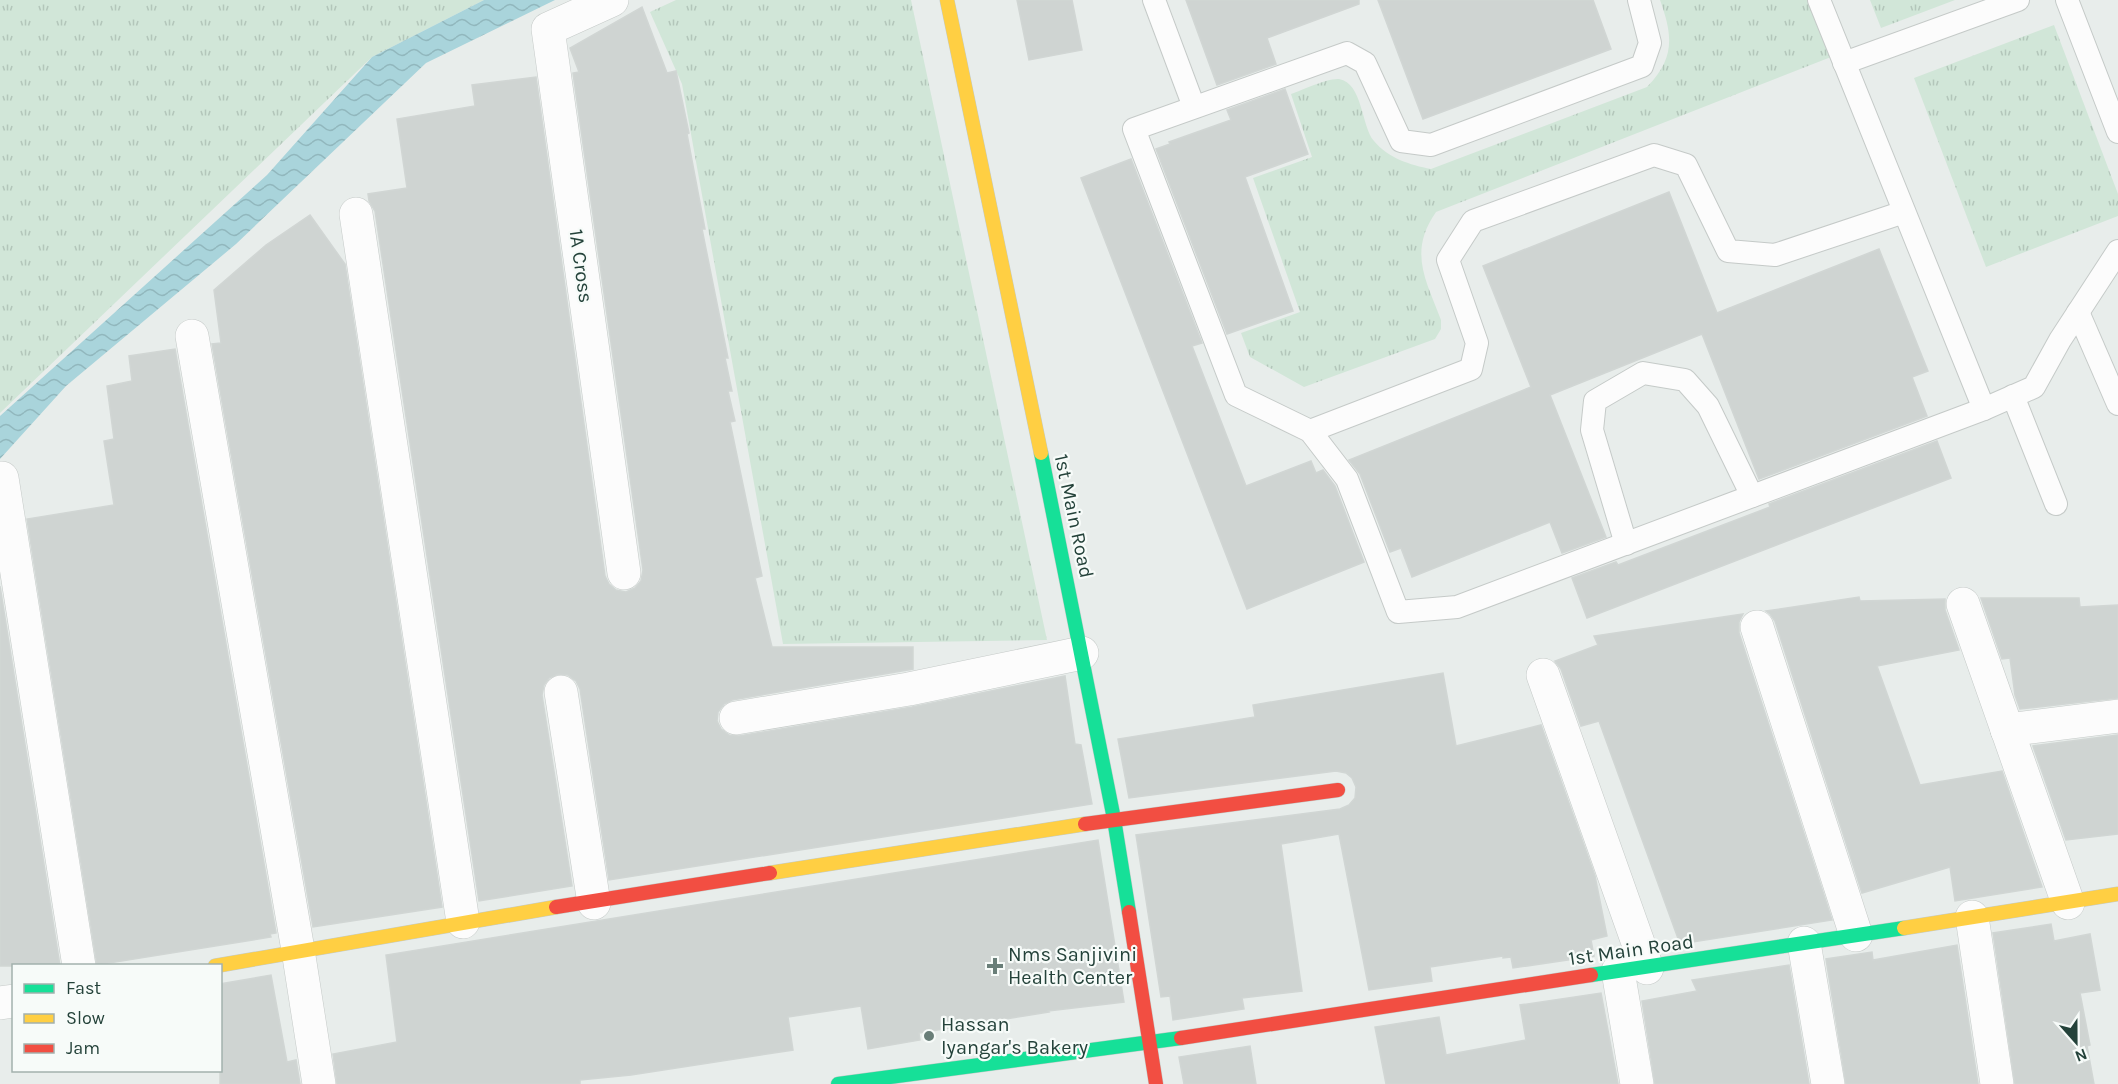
<svg xmlns="http://www.w3.org/2000/svg" width="2118" height="1084" viewBox="0 0 2118 1084" font-family="Karla,sans-serif">
	<defs>
		<pattern id="grass-tufts" width="24" height="20" patternUnits="userSpaceOnUse" patternTransform="scale(1.5)"><rect width="24" height="20" fill="#d1e6d8"/><path d="M3 7l-1-3M5 7V3M7 7l1-3M15 17l-1-3M17 17v-4M19 17l1-3" fill="none" stroke="#b3c6ba"/></pattern>
		<pattern id="water-waves" width="16" height="10" patternUnits="userSpaceOnUse" patternTransform="scale(1.5)"><rect width="16" height="10" fill="#a9d4db"/><path d="M0 5q4-4 8 0t8 0" fill="none" stroke="#91b7bd"/></pattern>
	</defs>
	<rect width="100%" height="100%" fill="#e8edeb"/>
	<g fill="url(#grass-tufts)">
		<polygon points="0,0 484,0 372,57 0,413"/>
		<polygon points="676,0 911,0 1047,640 783,644 682,84 650,12"/>
		<path d="M1660,0H1809L1831,57L1436,212C1408,252 1426,280 1441,320V329L1435,339L1304,387L1250,357L1241,333L1300,312L1253,178L1312,157L1291,94C1303,90 1327,78 1339,79C1363,83 1361,126 1374,141C1388,158 1410,165 1431,169L1647,87C1675,58 1673,36 1660,0Z"/>
		<polygon points="1870,0 1955,0 1881,28"/>
		<polygon points="2054,25 2118,194 2118,216 1986,267 1914,78"/>
	</g>
	<polygon fill="url(#water-waves)" points="484,0 555,0 426,63 236,244 66,386 0,459 0,416 267,175 372,57"/>
	<g fill="#cfd4d2" stroke="#d1d6d4" stroke-width="1.5">
		<polygon points="1017,0 1072,0 1082,50 1029,60"/>
		<polygon points="1186,0 1359,0 1359,4 1267,38 1276,64 1217,85"/>
		<polygon points="1378,0 1593,0 1611,49 1423,119"/>
		<polygon points="642,7 667,73 676,71 689,133 687,134 705,229 702,229 728,358 725,358 732,391 728,391 735,421 730,422 762,576 755,578 772,647 913,647 913,669 732,700 724,704 718,712 717,721 721,729 729,735 739,736 912,707 1065,676 1075,744 1081,745 1092,804 609,880 580,689 576,681 568,675 558,674 549,678 544,685 542,695 572,886 479,901 375,211 369,201 368,194 407,188 397,119 475,106 472,85 536,77 605,576 609,584 616,590 626,592 635,588 641,581 643,570 573,73 579,72 570,48"/>
		<polygon points="1285,89 1308,154 1245,177 1293,311 1227,334 1156,149 1170,144 1169,142 1231,120 1227,110"/>
		<polygon points="1131,159 1202,343 1192,346 1246,486 1311,461 1316,473 1323,470 1335,486 1364,562 1247,609 1081,178"/>
		<polygon points="1669,192 1717,313 1879,249 1928,371 1912,377 1927,416 1759,479 1702,334 1550,395 1606,537 1562,553 1550,522 1412,577 1401,548 1390,552 1360,474 1349,460 1531,387 1483,266"/>
		<polygon points="310,215 345,264 442,907 313,927 212,344 221,343 214,290 266,245"/>
		<polygon points="175,349 276,933 270,934 271,937 97,965 27,519 114,505 104,441 114,439 107,386 132,381 129,356"/>
		<polygon points="1937,441 1951,478 1587,618 1572,578 1616,562 1618,565 1770,507 1769,504"/>
		<polygon points="0,586 60,966 0,966"/>
		<polygon points="1859,597 1860,601 1945,599 1945,610 1959,650 1877,666 1920,785 2002,771 2042,887 1955,901 1950,867 1862,893 1775,621 1770,614 1766,611"/>
		<polygon points="1981,598 2079,598 2080,607 2118,605 2118,698 2020,709 2015,695 2010,658 2002,659"/>
		<polygon points="1743,614 1739,622 1739,633 1832,920 1680,944 1599,721 1581,726 1561,669 1555,661 1598,645 1594,636"/>
		<polygon points="1443,673 1456,746 1541,725 1595,876 1607,936 1591,940 1594,956 1513,968 1511,957 1503,958 1503,956 1430,967 1432,981 1369,990 1339,834 1281,844 1302,991 1242,998 1244,1009 1173,1020 1170,996 1161,997 1136,835 1340,809 1349,805 1355,798 1356,787 1352,778 1346,773 1336,771 1129,798 1118,739 1255,717 1253,705"/>
		<polygon points="2118,735 2118,834 2066,840 2033,746"/>
		<polygon points="1098,840 1124,1002 1048,1011 1049,1012 919,1033 920,1040 868,1049 861,1006 788,1017 793,1050 631,1075 580,1080 580,1084 337,1084 333,1054 397,1042 386,955"/>
		<polygon points="2051,924 2054,941 2090,934 2100,990 2080,993 2090,1045 2087,1046 2094,1084 2015,1084 1993,933"/>
		<polygon points="1957,945 1978,1084 1846,1084 1826,959 1872,952 1873,960"/>
		<polygon points="1789,965 1809,1084 1655,1084 1642,1001 1697,991 1692,980"/>
		<polygon points="271,975 287,1062 296,1060 300,1084 220,1084 220,984"/>
		<polygon points="1601,993 1618,1084 1386,1084 1375,1027 1439,1017 1446,1055 1526,1040 1520,1005"/>
		<polygon points="1250,1046 1256,1084 1184,1084 1179,1057"/>
	</g>
	<g fill="none" stroke-linecap="round" stroke-linejoin="round">
		<g stroke="#c5cac8" stroke-width="24">
			<g id="lane">
				<polyline points="1154,0 1194,107"/>
				<polyline points="1639,0 1650,43 1642,66 1431,145 1401,141 1365,63 1347,53 1134,129 1236,395 1310,431 1347,479 1398,612 1457,607 1984,409"/>
				<polyline points="1819,0 1984,409 2034,387 2060,340 2118,251"/>
				<polyline points="2067,0 2118,132"/>
				<polyline points="1844,63 2018,0"/>
				<polyline points="2078,312 2118,404"/>
				<polyline points="2013,396 2056,504"/>
				<polyline points="1310,431 1471,369 1477,343 1448,260 1473,221 1654,155 1686,165 1728,251 1775,255 1904,212"/>
				<polyline points="1626,544 1592,430 1595,401 1643,373 1685,380 1708,406 1752,496"/>
			</g>
		</g>
		<g stroke="#c5cac8" stroke-width="34">
			<g id="street">
				<polyline points="612,0 548,29 624,573"/>
				<polyline points="356,214 463,922"/>
				<polyline points="192,336 298,950 319,1084"/>
				<polyline points="2,478 79,966"/>
				<polyline points="1963,604 2068,903"/>
				<polyline points="1757,627 1856,935"/>
				<polyline points="1543,675 1647,968"/>
				<polyline points="561,692 594,903"/>
				<polyline points="736,718 909,689 1082,653"/>
				<polyline points="2007,730 2118,716"/>
				<polyline points="1972,917 1997,1084"/>
				<polyline points="1804,943 1828,1084"/>
				<polyline points="1618,971 1637,1084"/>
				<polyline points="0,1003 14,1001"/>
			</g>
		</g>
		<g stroke="#c3cbc8" stroke-width="15">
			<g id="fast">
				<polyline points="1041,453 1114,819 1129,912"/>
				<polyline points="1591,975 1904,928"/>
				<polyline points="838,1084 1181,1038"/>
			</g>
		</g>
		<g stroke="#c3cbc8" stroke-width="15">
			<g id="slow">
				<polyline points="947,0 1041,453"/>
				<polyline points="770,873 1085,824"/>
				<polyline points="1904,928 2118,894"/>
				<polyline points="215,966 556,907"/>
			</g>
		</g>
		<g stroke="#c3cbc8" stroke-width="15">
			<g id="jam">
				<polyline points="1085,824 1338,790"/>
				<polyline points="556,907 770,873"/>
				<polyline points="1129,912 1156,1084"/>
				<polyline points="1181,1038 1591,975"/>
			</g>
		</g>
		<use href="#lane" stroke="#fcfcfc" stroke-width="22"/>
		<use href="#street" stroke="#fcfcfc" stroke-width="33"/>
		<use href="#fast" stroke="#16e098" stroke-width="14"/>
		<use href="#slow" stroke="#ffcf43" stroke-width="14"/>
		<use href="#jam" stroke="#f24e42" stroke-width="14"/>
	</g>
	<g fill="#697e78" stroke="#f7fbf9" stroke-width="2">
		<path d="M992 957h6v6h6v6h-6v6h-6v-6h-6v-6h6z"/>
		<circle cx="929" cy="1036" r="6"/>
	</g>
	<g text-anchor="middle" dominant-baseline="central" stroke-width="4.5" stroke-linejoin="round" paint-order="stroke">
		<g font-size="20" fill="#24423a" stroke="#f7fbf9">
			<text transform="translate(581 266) rotate(82)">1A Cross</text>
			<text transform="translate(1074 516) rotate(78)">1st Main Road</text>
			<text transform="translate(1631 950) rotate(-8)">1st Main Road</text>
		</g>
		<g font-size="20" fill="#24423a" stroke="#f7fbf9" text-anchor="start">
			<text x="1008" y="954">Nms Sanjivini<tspan x="1008" dy="23">Health Center</tspan></text>
			<text x="941" y="1024">Hassan<tspan x="941" dy="23">Iyangar's Bakery</tspan></text>
		</g>
	</g>
	<rect x="12" y="964" width="210" height="108" fill="#f7fbf9" stroke="#a3b1ad" stroke-width="1.5"/>
	<rect x="24" y="984" width="30" height="9" fill="#16e098" stroke="#a3b1ad" stroke-width="1.5"/>
	<text x="66" y="994" font-size="18" fill="#24423a">Fast</text>
	<rect x="24" y="1014" width="30" height="9" fill="#ffcf43" stroke="#a3b1ad" stroke-width="1.5"/>
	<text x="66" y="1024" font-size="18" fill="#24423a">Slow</text>
	<rect x="24" y="1044" width="30" height="9" fill="#f24e42" stroke="#a3b1ad" stroke-width="1.5"/>
	<text x="66" y="1054" font-size="18" fill="#24423a">Jam</text>
	<g transform="translate(2076 1042) rotate(159)" stroke="#f7fbf9" stroke-width="4.5" paint-order="stroke">
	<path d="M0-4.5L10 22L0 15L-10 22Z" fill="#24423a"/>
	<text y="-9" font-size="16" font-weight="bold" text-anchor="middle" fill="#24423a">N</text>
	</g>
</svg>
